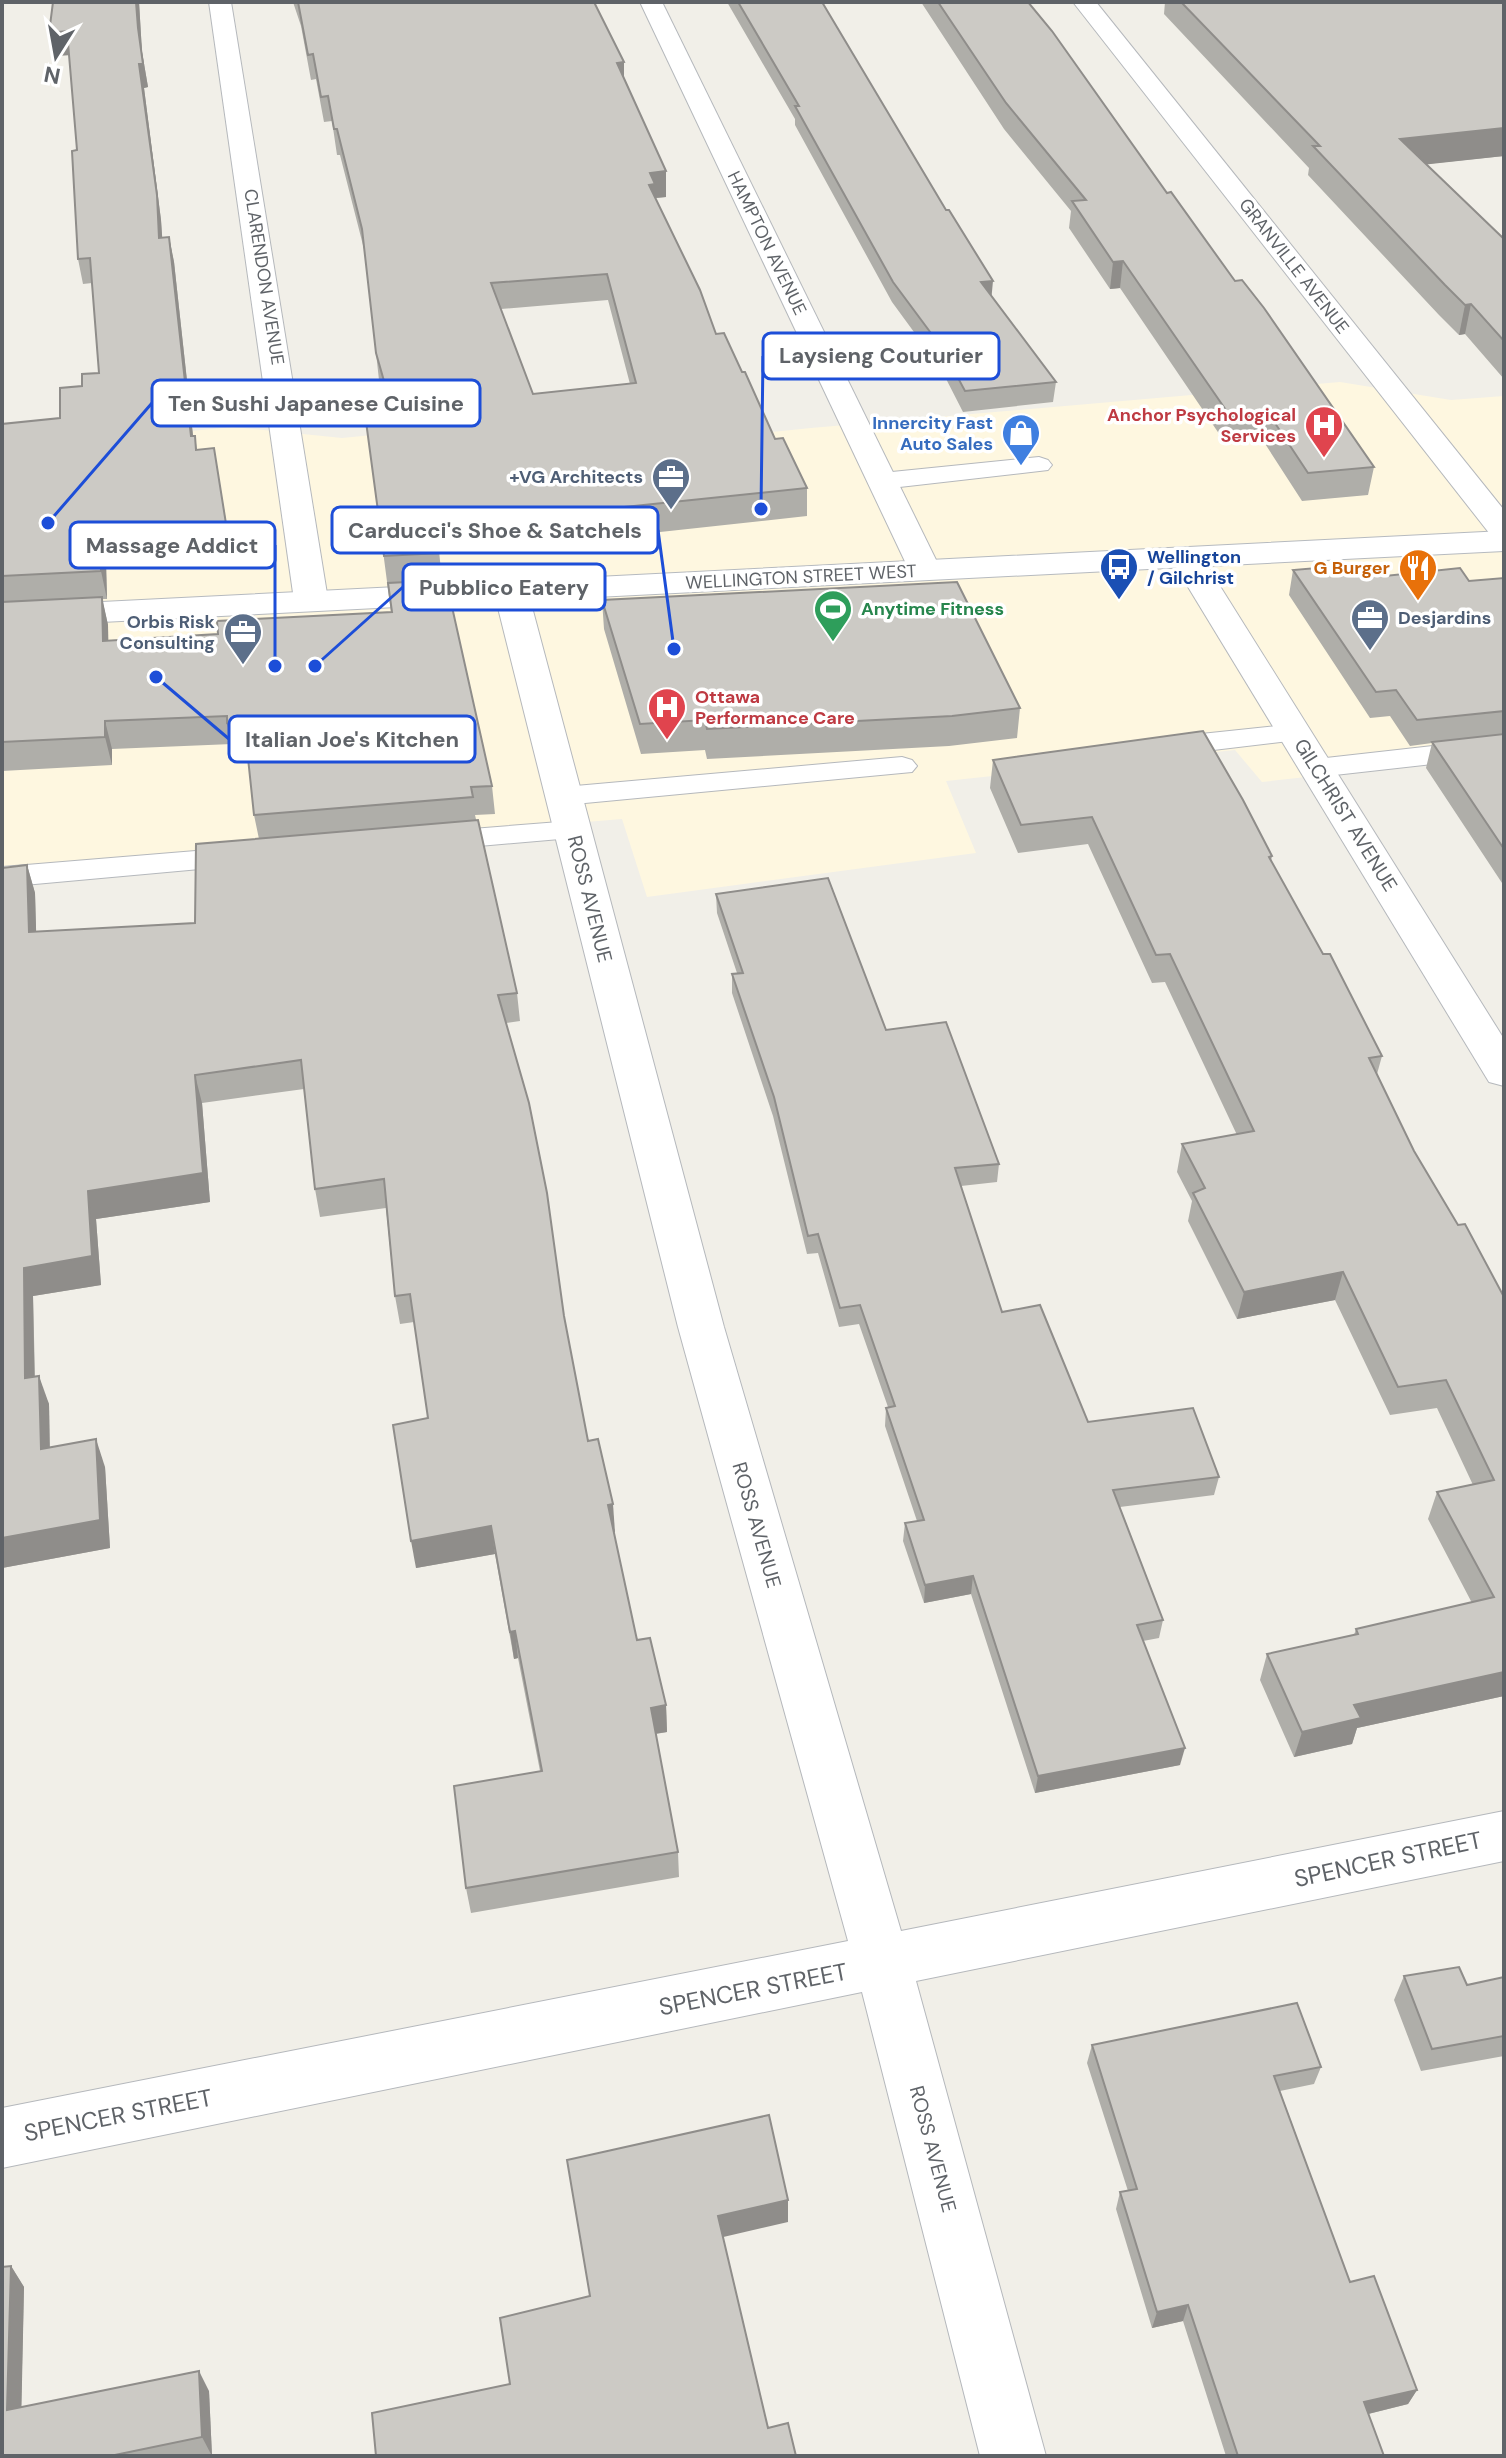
<svg xmlns="http://www.w3.org/2000/svg" width="1506" height="2458" viewBox="0 0 1506 2458" font-family="'DM Sans',sans-serif">
	<rect width="100%" height="100%" fill="#f1efe8"/>
	<polygon fill="#fef7e0" points="1340,382 1451,400 1504,396 1504,755 1262,782 1235,750 946,781 976,853 647,897 622,819 2,870 2,449 233,427 342,438 565,416 581,452 811,428"/>
	<g fill="none" stroke-linecap="round" stroke-linejoin="round">
		<g stroke="#b5b8bc" stroke-width="2">
			<g id="lane">
				<polygon points="1039,457 1048,460 1052,465 1048,470 882,489 873,486 869,481 873,476 882,473"/>
				<polygon points="1296,724 1306,727 1311,733 1306,739 1163,756 1153,753 1148,747 1153,741 1163,738"/>
				<polygon points="1504,738 1504,756 1317,777 1307,774 1302,768 1307,762 1317,759"/>
				<polygon points="902,757 912,760 917,766 912,772 564,805 553,802 549,796 553,790 564,787"/>
				<polygon points="572,821 583,823 587,830 583,837 434,850 423,848 419,841 423,834 434,832"/>
				<polygon points="244,847 255,850 259,857 255,864 2,887 2,867"/>
			</g>
		</g>
		<g stroke="#b5b8bc" stroke-width="2">
			<g id="street">
				<polygon points="209,2 231,2 328,600 323,607 311,610 299,607 294,600"/>
				<polygon points="640,2 662,2 941,570 937,577 925,580 913,577 909,570"/>
				<polygon points="1073,2 1096,2 1504,510 1504,541 1493,538"/>
				<polygon points="1187,549 1198,552 1203,559 1504,1039 1504,1086 1489,1082 1171,559 1176,552"/>
				<polygon points="511,582 523,585 528,592 724,1327 901,1931 1504,1811 1504,1861 916,1981 1046,2456 980,2456 862,1992 2,2168 2,2108 848,1941 678,1327 494,592 499,585"/>
			</g>
		</g>
		<g stroke="#b6babf" stroke-width="2">
			<polygon id="secondary" points="1504,531 1504,551 2,627 2,607"/>
		</g>
		<use href="#lane" fill="#fff" fill-rule="evenodd"/>
		<use href="#street" fill="#fff" fill-rule="evenodd"/>
		<use href="#secondary" fill="#fff" fill-rule="evenodd"/>
	</g>
	<g fill="#afaea9" fill-rule="evenodd">
		<path d="M53,2H139L142,52L148,87L144,88L161,220L162,238L169,237L174,262L193,436H195L197,450L214,448L232,557L106,563L107,599H102L108,625V641L218,634L391,612L363,399L383,396L379,380L365,253L340,155H337L332,121L324,122L316,79L311,80L301,26L293,2H594L624,79L666,171V197L656,198L716,334L742,372L775,439L807,488V516L577,541L439,551L442,580L492,786L495,814L475,815L517,993L520,1021L506,1023L588,1441L615,1532H613L637,1640L666,1705L667,1732L656,1734L678,1852L679,1877L471,1913L466,1888L540,1771L518,1658L514,1659L495,1554L416,1568L428,1418L414,1322L400,1324L395,1296L386,1208L320,1217L315,1189L304,1089L202,1103L210,1202L96,1219L101,1285L33,1296L35,1377L49,1404L50,1447L105,1467L110,1548L2,1568V861L4,868L27,865L35,893L36,932L195,923L259,839L254,815L247,749L233,751L232,744L112,749V765L2,771V424L60,418L82,386L99,373L92,283L83,284L78,259L77,150L69,55L53,56ZM608,300L630,384L533,394L501,309Z"/>
		<polygon points="727,2 822,2 992,297 1056,382 1053,402 963,412 941,369 892,302 795,125 795,119"/>
		<polygon points="921,2 1028,2 1167,193 1235,281 1374,467 1368,495 1302,501 1262,439 1224,441 1120,288 1110,289 1069,228 1071,211 1004,129"/>
		<polygon points="1165,2 1504,2 1504,156 1426,164 1504,239 1504,379 1465,334 1459,335 1439,315 1308,175 1309,168 1164,14"/>
		<polygon points="1293,570 1469,581 1504,578 1504,886 1426,768 1432,743 1410,746 1390,716 1370,718 1289,595"/>
		<polygon points="602,600 1020,708 1017,738 949,746 707,759 705,750 641,754 604,629"/>
		<polygon points="993,760 1272,856 1271,861 1323,954 1382,1056 1377,1074 1414,1151 1458,1225 1504,1297 1504,1696 1357,1728 1352,1744 1294,1757 1260,1680 1267,1654 1354,1635 1356,1629 1472,1603 1428,1519 1437,1492 1473,1485 1437,1408 1390,1415 1335,1300 1237,1319 1188,1221 1192,1201 1177,1172 1182,1144 1237,1135 1165,982 1152,983 1088,844 1018,853 990,788"/>
		<polygon points="716,894 886,1030 999,1164 997,1182 961,1186 1002,1312 1088,1422 1219,1477 1214,1495 1120,1507 1163,1620 1159,1638 1143,1641 1180,1765 1035,1793 971,1594 924,1603 903,1541 905,1523 917,1521 885,1426 886,1408 888,1407 859,1324 839,1327 818,1253 807,1254 773,1116 732,993 732,974 737,973 717,913"/>
		<polygon points="1404,1976 1467,1985 1504,1977 1504,2056 1421,2071 1394,2000"/>
		<polygon points="1092,2045 1321,2067 1314,2084 1280,2091 1350,2282 1417,2390 1408,2404 1368,2414 1384,2456 1226,2456 1183,2321 1152,2328 1116,2209 1120,2192 1128,2191 1087,2063"/>
		<polygon points="11,2266 24,2287 21,2408 209,2391 212,2456 2,2456"/>
	</g>
	<g fill="#8f8d8a">
		<polygon points="136,2 139,2 142,52 148,87 144,88 161,220 164,263 159,238 139,64"/>
		<polygon points="67,31 72,55 53,56 49,33"/>
		<polygon points="624,62 624,87 617,63"/>
		<polygon points="1504,128 1504,156 1394,168 1400,139"/>
		<polygon points="666,171 666,197 655,198 649,185 650,173"/>
		<polygon points="169,237 174,262 196,463 191,436"/>
		<polygon points="1123,261 1120,288 1110,289 1113,262"/>
		<polygon points="993,281 991,302 981,282"/>
		<polygon points="1471,304 1465,334 1459,335 1465,305"/>
		<polygon points="100,536 106,563 107,599 101,571"/>
		<polygon points="102,597 108,625 109,669 103,641"/>
		<polygon points="244,720 249,748 233,751 227,723"/>
		<polygon points="105,721 112,749 112,765 105,737"/>
		<polygon points="27,865 35,893 37,961 29,932"/>
		<polygon points="195,1075 202,1103 210,1202 96,1219 101,1285 33,1296 35,1406 25,1378 24,1268 88,1191"/>
		<polygon points="1343,1272 1335,1300 1237,1319 1244,1292"/>
		<polygon points="39,1376 49,1404 50,1476 41,1449"/>
		<polygon points="96,1439 105,1467 110,1548 2,1568 2,1538"/>
		<polygon points="613,1504 615,1532 610,1533 608,1505"/>
		<polygon points="491,1526 495,1554 416,1568 411,1541"/>
		<polygon points="973,1576 971,1594 924,1603 925,1585"/>
		<polygon points="515,1631 518,1658 514,1659 510,1632"/>
		<polygon points="1504,1672 1504,1696 1357,1728 1352,1744 1294,1757 1302,1732 1354,1705"/>
		<polygon points="666,1705 667,1732 653,1734 651,1708"/>
		<polygon points="1185,1748 1180,1765 1035,1793 1038,1776"/>
		<polygon points="788,2200 788,2222 719,2238 718,2216"/>
		<polygon points="11,2266 24,2287 21,2430 7,2410"/>
		<polygon points="1188,2305 1183,2321 1152,2328 1157,2312"/>
		<polygon points="199,2371 209,2391 212,2456 202,2437"/>
		<polygon points="1417,2390 1408,2404 1356,2417 1364,2402"/>
	</g>
	<g fill="#cccac5" stroke="#8f8d8a" stroke-width="2" fill-rule="evenodd">
		<polygon points="53,2 136,2 138,28 143,64 139,64 157,195 159,238 169,237 191,436 195,436 196,450 214,448 227,530 100,536 101,571 2,576 2,424 60,418 60,388 82,386 82,374 99,373 90,258 78,259 72,151 77,150 67,31 49,33"/>
		<path d="M298,2H594L624,62L617,63L666,171L650,173L655,184L649,185L700,290L716,334L724,333L742,372H745L775,439L783,438L807,488L576,512L433,523L440,553L384,556L363,399L388,395L376,353L362,229L337,129H334L328,96L321,97L313,54L308,55ZM607,274L636,383L533,394L491,283Z"/>
		<polygon points="738,2 822,2 946,210 949,210 993,281 981,282 1056,382 965,391 942,348 893,282 795,106 799,106"/>
		<polygon points="938,2 1028,2 1052,31 1167,193 1171,192 1235,281 1242,280 1264,308 1374,467 1308,473 1267,411 1228,413 1123,261 1113,262 1072,201 1086,200 1006,103"/>
		<polygon points="1181,2 1504,2 1504,128 1400,139 1504,239 1504,341 1471,304 1465,305 1445,285 1313,146 1320,146"/>
		<polygon points="1375,563 1385,576 1460,568 1469,581 1504,578 1504,711 1417,720 1396,690 1376,692 1293,570"/>
		<polygon points="446,580 492,786 471,787 473,797 254,815 244,720 227,723 227,716 105,721 105,737 2,742 2,602 102,597 103,641 218,634 217,621 392,612 388,583"/>
		<polygon points="957,582 1020,708 952,716 707,729 705,720 640,724 602,600"/>
		<polygon points="1203,731 1243,800 1272,856 1269,857 1323,954 1330,954 1382,1056 1369,1058 1414,1151 1458,1225 1465,1224 1504,1297 1504,1672 1354,1705 1361,1718 1302,1732 1267,1654 1358,1634 1356,1629 1494,1597 1437,1492 1494,1480 1446,1380 1398,1387 1343,1272 1244,1292 1193,1193 1205,1188 1182,1144 1254,1131 1170,954 1156,955 1092,817 1021,825 993,760"/>
		<polygon points="1504,734 1504,849 1432,742"/>
		<polygon points="478,820 517,993 498,995 529,1103 547,1193 564,1316 588,1441 598,1439 613,1504 608,1505 637,1640 650,1638 666,1705 651,1708 678,1852 466,1888 454,1786 542,1771 515,1631 510,1632 491,1526 411,1541 393,1425 428,1418 410,1294 395,1296 384,1179 315,1189 301,1060 195,1075 203,1173 88,1191 92,1256 24,1268 25,1378 39,1376 41,1449 96,1439 100,1520 2,1538 2,861 3,868 27,865 29,932 195,923 196,844"/>
		<polygon points="828,878 886,1030 946,1022 999,1164 955,1168 1002,1312 1040,1305 1088,1422 1193,1408 1219,1477 1113,1490 1163,1620 1137,1625 1185,1748 1038,1776 973,1576 925,1585 905,1523 924,1520 886,1408 895,1406 860,1305 840,1308 818,1234 808,1236 774,1097 732,974 743,973 716,894"/>
		<polygon points="1459,1967 1467,1985 1504,1977 1504,2036 1432,2049 1404,1976"/>
		<polygon points="1297,2003 1321,2067 1274,2076 1350,2282 1374,2276 1417,2390 1364,2402 1384,2456 1238,2456 1188,2305 1157,2312 1120,2192 1137,2189 1092,2045"/>
		<polygon points="769,2115 788,2200 718,2216 768,2428 788,2423 796,2456 376,2456 372,2413 510,2384 500,2318 590,2296 567,2160"/>
		<polygon points="11,2266 7,2410 199,2371 202,2437 110,2456 2,2456 2,2267"/>
	</g>
	<defs>
		<g id="hospital-pin" transform="scale(2)"><path d="M0 17L-7.5 6A9.5 9.5 0 1 1 7.5 6Z" fill="#e0444e" stroke="#fff"/><path d="M-5-5h3v3.5h4V-5h3V5h-3V1.5h-4V5h-3Z" fill="#fff"/></g>
		<g id="shop-pin" transform="scale(2)"><path d="M0 17L-7.5 6A9.5 9.5 0 1 1 7.5 6Z" fill="#3f7fe0" stroke="#fff"/><path d="M-5-2.5h2.3a2.7 3.5 0 0 1 5.4 0H5L5.5 6h-11ZM-1.5-2.5h3a1.5 2.3 0 0 0-3 0Z" fill="#fff"/></g>
		<g id="office-pin" transform="scale(2)"><path d="M0 17L-7.5 6A9.5 9.5 0 1 1 7.5 6Z" fill="#5c6f8a" stroke="#fff"/><path d="M-6-3h4V-5.5h4V-3h4V5H-6ZM-1-4.5V-3h2v-1.5ZM-6 0V1H6V0Z" fill="#fff"/></g>
		<g id="bus-pin" transform="scale(2)"><path d="M0 17L-7.5 6A9.5 9.5 0 1 1 7.5 6Z" fill="#1a4fb4" stroke="#fff"/><path d="M-5-6H5V4H4V6H2V4H-2V6H-4V4H-5ZM-3.5-4V0h7V-4ZM-3.5 1.2v1.5H-2V1.2ZM2 1.2v1.5H3.5V1.2Z" fill="#fff"/></g>
		<g id="restaurant-pin" transform="scale(2)"><path d="M0 17L-7.5 6A9.5 9.5 0 1 1 7.5 6Z" fill="#e8710a" stroke="#fff"/><path d="M-5-6h1v4h1v-4h1v4h1v-4h1v5L-1.5 .5V6h-2V.5L-5-1ZM5-6V6H3V1.5H1.5Q1.5-4 5-6Z" fill="#fff"/></g>
		<g id="stadium-pin" transform="scale(2)"><path d="M0 17L-7.5 6A9.5 9.5 0 1 1 7.5 6Z" fill="#2e9e5b" stroke="#fff"/><path d="M0-5a6.5 5 0 1 0 0 10a6.5 5 0 1 0 0-10ZM-3.5-1.8h7v3.6h-7Z" fill="#fff"/></g>
	</defs>
	<g fill-rule="evenodd">
		<use href="#hospital-pin" x="1324" y="425"/>
		<use href="#shop-pin" x="1021" y="433"/>
		<use href="#office-pin" x="671" y="477"/>
		<use href="#bus-pin" x="1119" y="567"/>
		<use href="#restaurant-pin" x="1418" y="568"/>
		<use href="#stadium-pin" x="833" y="609"/>
		<use href="#office-pin" x="1370" y="618"/>
		<use href="#office-pin" x="243" y="632"/>
		<use href="#hospital-pin" x="667" y="707"/>
	</g>
	<g text-anchor="middle" dominant-baseline="central" stroke-width="7" stroke-linejoin="round" paint-order="stroke">
		<g font-size="18" fill="#5f6368" stroke="#fff">
			<text transform="translate(767 243) rotate(64)">HAMPTON AVENUE</text>
			<text transform="translate(1294 266) rotate(52)">GRANVILLE AVENUE</text>
			<text transform="translate(264 277) rotate(81)">CLARENDON AVENUE</text>
			<text transform="translate(801 577) rotate(-3)">WELLINGTON STREET WEST</text>
		</g>
		<g font-size="18" font-weight="bold" fill="#be3a42" stroke="#fff" text-anchor="end">
			<text x="1296" y="415">Anchor Psychological<tspan x="1296" dy="21">Services</tspan></text>
			<text x="695" y="697" text-anchor="start">Ottawa<tspan x="695" dy="21">Performance Care</tspan></text>
		</g>
		<g font-size="18" font-weight="bold" fill="#366cbe" stroke="#fff" text-anchor="end">
			<text x="993" y="423">Innercity Fast<tspan x="993" dy="21">Auto Sales</tspan></text>
		</g>
		<g font-size="18" font-weight="bold" fill="#4e5e75" stroke="#fff" text-anchor="end">
			<text x="643" y="477">+VG Architects</text>
			<text x="1398" y="618" text-anchor="start">Desjardins</text>
			<text x="215" y="622">Orbis Risk<tspan x="215" dy="21">Consulting</tspan></text>
		</g>
		<g font-size="18" font-weight="bold" fill="#164399" stroke="#fff" text-anchor="start">
			<text x="1147" y="557">Wellington<tspan x="1147" dy="21">/ Gilchrist</tspan></text>
		</g>
		<g font-size="18" font-weight="bold" fill="#c56008" stroke="#fff" text-anchor="end">
			<text x="1390" y="568">G Burger</text>
		</g>
		<g font-size="18" font-weight="bold" fill="#27864d" stroke="#fff" text-anchor="start">
			<text x="861" y="609">Anytime Fitness</text>
		</g>
		<g font-size="20" fill="#5f6368" stroke="#fff">
			<text transform="translate(1346 815) rotate(58)">GILCHRIST AVENUE</text>
			<text transform="translate(590 899) rotate(76)">ROSS AVENUE</text>
			<text transform="translate(757 1525) rotate(74)">ROSS AVENUE</text>
			<text transform="translate(933 2149) rotate(75)">ROSS AVENUE</text>
		</g>
		<g font-size="24" fill="#5f6368" stroke="#fff">
			<text transform="translate(1388 1859) rotate(-12)">SPENCER STREET</text>
			<text transform="translate(753 1989) rotate(-11)">SPENCER STREET</text>
			<text transform="translate(118 2115) rotate(-11)">SPENCER STREET</text>
		</g>
	</g>
	<path fill="none" stroke="#1d4ed8" stroke-width="3" d="M761 509L763 356M48 523L152 403M674 649L658 530M275 666L275 545M315 666L403 587M156 677L229 739"/>
	<g fill="#1d4ed8" stroke="#fff" stroke-width="3">
		<circle cx="761" cy="509" r="8"/>
		<circle cx="48" cy="523" r="8"/>
		<circle cx="674" cy="649" r="8"/>
		<circle cx="275" cy="666" r="8"/>
		<circle cx="315" cy="666" r="8"/>
		<circle cx="156" cy="677" r="8"/>
	</g>
	<g fill="#fff" stroke="#1d4ed8" stroke-width="3">
		<rect x="763" y="333" width="236" height="46" rx="8"/>
		<rect x="152" y="380" width="328" height="46" rx="8"/>
		<rect x="332" y="507" width="326" height="46" rx="8"/>
		<rect x="70" y="522" width="205" height="46" rx="8"/>
		<rect x="403" y="564" width="202" height="46" rx="8"/>
		<rect x="229" y="716" width="246" height="46" rx="8"/>
	</g>
	<g font-size="22" text-anchor="middle" font-weight="bold" fill="#5f6368">
		<text x="881" y="363">Laysieng Couturier</text>
		<text x="316" y="411">Ten Sushi Japanese Cuisine</text>
		<text x="495" y="538">Carducci's Shoe &amp; Satchels</text>
		<text x="172" y="553">Massage Addict</text>
		<text x="504" y="595">Pubblico Eatery</text>
		<text x="352" y="747">Italian Joe's Kitchen</text>
	</g>
	<rect width="1506" height="2458" fill="none" stroke="#5f6368" stroke-width="8"/>
	<g transform="translate(56 56) rotate(191)" stroke="#ffffff" stroke-width="6" paint-order="stroke">
	<path d="M0-6L14 30L0 20L-14 30Z" fill="#5f6368"/>
	<text y="-12" font-size="22" font-weight="bold" text-anchor="middle" fill="#5f6368">N</text>
	</g>
</svg>
